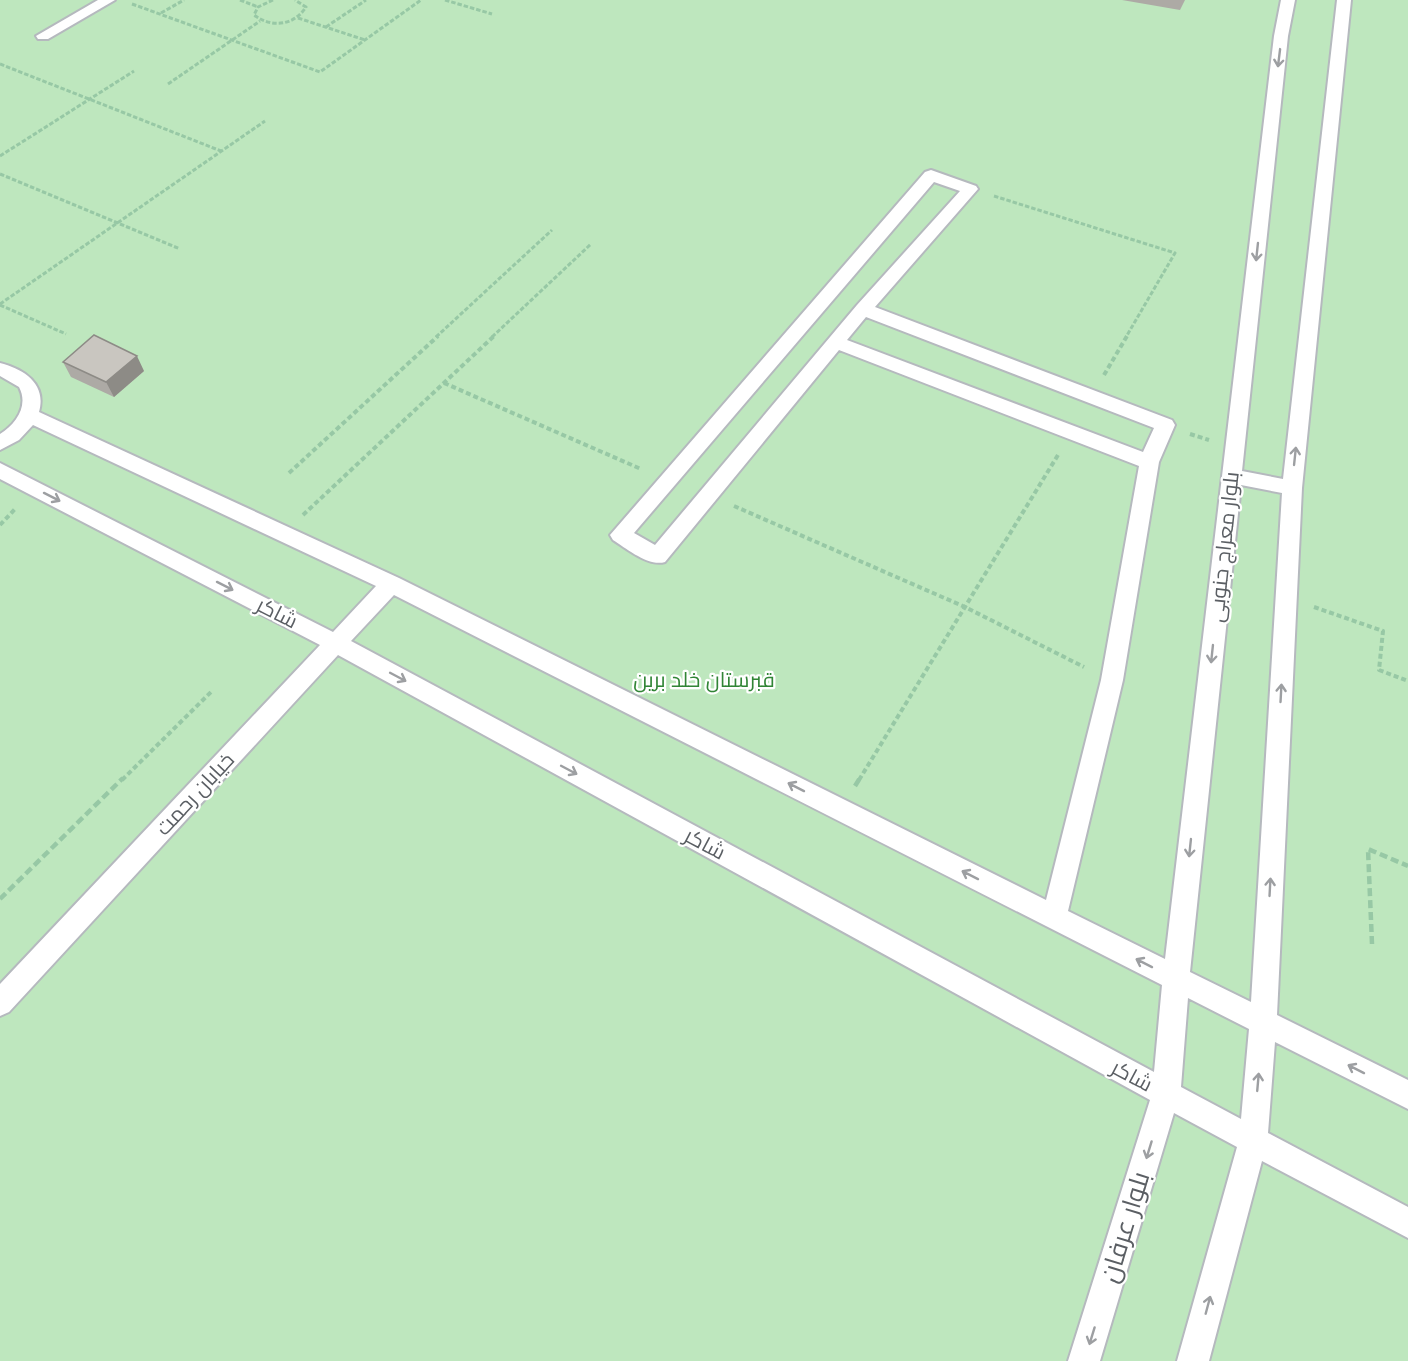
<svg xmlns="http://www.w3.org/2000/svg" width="1408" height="1361" viewBox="0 0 1408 1361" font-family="'Nunito Sans',Cairo,sans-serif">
	<rect width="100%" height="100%" fill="#eeece3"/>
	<rect fill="#bee7be" x="0" y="0" width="1408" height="1361"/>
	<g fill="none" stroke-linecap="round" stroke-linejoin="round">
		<g stroke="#b5b9be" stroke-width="4">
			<g id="lane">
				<polygon points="98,0 115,0 48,39 38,39 36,36"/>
				<path d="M1281,0H1295L1288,36L1242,471L1283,479L1337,0H1351L1302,488L1277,1015L1408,1080V1109L1275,1042L1268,1133L1408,1207V1238L1262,1161L1209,1361H1177L1237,1147L1174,1113L1100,1361H1068L1150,1100L338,655L9,1012L0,1016V984L320,645L0,479V463L333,632L376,586L33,425L19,440L0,450V434C16,424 29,406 19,387L0,376V363C24,369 47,384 39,412L399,578L1046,900L1101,680L1139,466L839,350L665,562C649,567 627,549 613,540L610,535L925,172L931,170L976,186L978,189L875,307L1172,420L1175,425L1159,462L1123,680L1068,911L1165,959L1274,36ZM934,182L960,191L857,305L655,545L634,533ZM866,317L1154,428L1143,452L847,340ZM1241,485L1282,493L1251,1002L1190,972ZM394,595L1162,985L1154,1072L351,641ZM1188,998L1249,1029L1241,1119L1181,1087Z"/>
			</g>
		</g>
		<g stroke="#97c8a5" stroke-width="3" stroke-dasharray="4.5 2" stroke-linecap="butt">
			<polyline points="240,0 258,7"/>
			<path d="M273,0L258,7L254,15C271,28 294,26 306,7L295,0"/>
			<polyline points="445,0 492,14"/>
			<polyline points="132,4 320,72 421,0"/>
			<polyline points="161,13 184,0"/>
			<polyline points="298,18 365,40"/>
			<polyline points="326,27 366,0"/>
			<polyline points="0,64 221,151"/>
			<polyline points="168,84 260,21"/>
			<polyline points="0,156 134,71"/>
			<polyline points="0,174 180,249"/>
			<polyline points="994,196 1175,253 1126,337"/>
			<polyline points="0,304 265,121"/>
			<polyline points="0,305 66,334"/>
			<polyline points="436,337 552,230"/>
			<polyline points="492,337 591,244"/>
		</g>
		<g stroke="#97c8a5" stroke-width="4" stroke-dasharray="5 3" stroke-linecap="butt">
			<polyline points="1104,375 1127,336"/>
			<polyline points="444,383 641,469"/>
			<polyline points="1190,434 1209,440"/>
			<polyline points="289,473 438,336"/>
			<polyline points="734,506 965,607 1084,667"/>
			<polyline points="303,515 494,336"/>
			<polyline points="0,525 16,508"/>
			<polyline points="1314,607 1383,631 1379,670 1408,681"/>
			<polyline points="122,780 212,691"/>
			<polyline points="859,780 1058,455"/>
		</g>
		<g stroke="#97c8a5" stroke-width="4.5" stroke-dasharray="8 4" stroke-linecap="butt">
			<polyline points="855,786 860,778"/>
			<polyline points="0,899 123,778"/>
			<polyline points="1372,944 1368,849 1408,866"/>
		</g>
		<use href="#lane" fill="#fff" fill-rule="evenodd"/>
	</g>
	<g fill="#adaaa5">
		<polygon points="1122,0 1185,0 1180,10"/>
		<polygon points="63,362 144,371 114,397 71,377"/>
	</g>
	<polygon fill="#8d8b86" points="137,356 144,371 114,397 106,382"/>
	<polygon fill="#c9c6c0" stroke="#8d8b86" stroke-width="1.5" points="94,335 137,356 106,382 63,362"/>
	<defs><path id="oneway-shaft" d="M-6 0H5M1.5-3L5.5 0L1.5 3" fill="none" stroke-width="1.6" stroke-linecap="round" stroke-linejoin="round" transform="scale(1.5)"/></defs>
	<g stroke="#9d9fa2">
		<use href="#oneway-shaft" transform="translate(1279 58) rotate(97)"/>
		<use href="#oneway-shaft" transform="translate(1257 252) rotate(96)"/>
		<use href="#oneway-shaft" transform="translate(1295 456) rotate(-84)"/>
		<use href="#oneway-shaft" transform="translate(52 497) rotate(27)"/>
		<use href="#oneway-shaft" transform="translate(225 586) rotate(27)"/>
		<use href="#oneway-shaft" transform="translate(1212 654) rotate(96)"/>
		<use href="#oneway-shaft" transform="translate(398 677) rotate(28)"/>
		<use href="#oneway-shaft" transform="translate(1281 693) rotate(-87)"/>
		<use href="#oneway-shaft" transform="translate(569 770) rotate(28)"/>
		<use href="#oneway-shaft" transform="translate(796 787) rotate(-153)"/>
		<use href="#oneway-shaft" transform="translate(1190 848) rotate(96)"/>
		<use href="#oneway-shaft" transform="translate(970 875) rotate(-153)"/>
		<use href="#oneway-shaft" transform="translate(1270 887) rotate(-87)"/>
		<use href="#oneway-shaft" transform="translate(1144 963) rotate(-153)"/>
		<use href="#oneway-shaft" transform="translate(1356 1069) rotate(-153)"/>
		<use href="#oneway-shaft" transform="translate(1258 1082) rotate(-85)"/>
		<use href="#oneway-shaft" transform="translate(1149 1150) rotate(107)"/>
		<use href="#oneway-shaft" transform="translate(1208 1305) rotate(-75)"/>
		<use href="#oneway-shaft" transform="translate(1092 1336) rotate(107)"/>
	</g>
	<g text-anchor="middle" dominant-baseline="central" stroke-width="4.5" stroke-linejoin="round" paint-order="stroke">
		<g font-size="21" fill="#5b5f64" stroke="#fff">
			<text transform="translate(1224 547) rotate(-84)">بلوار معراج جنوبی</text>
			<text transform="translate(277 613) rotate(27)">شاکر</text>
			<text transform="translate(195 794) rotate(-47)">خیابان رحمت</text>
			<text transform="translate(705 844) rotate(28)">شاکر</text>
			<text transform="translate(1132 1076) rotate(28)">شاکر</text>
		</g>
		<g font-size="21" fill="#318536" stroke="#fff">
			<text x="704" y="680">قبرستان خلد برین</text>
		</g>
		<g font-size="26" fill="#5b5f64" stroke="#fff">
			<text transform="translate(1125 1227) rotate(-73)">بلوار عرفان</text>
		</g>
	</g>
</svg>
